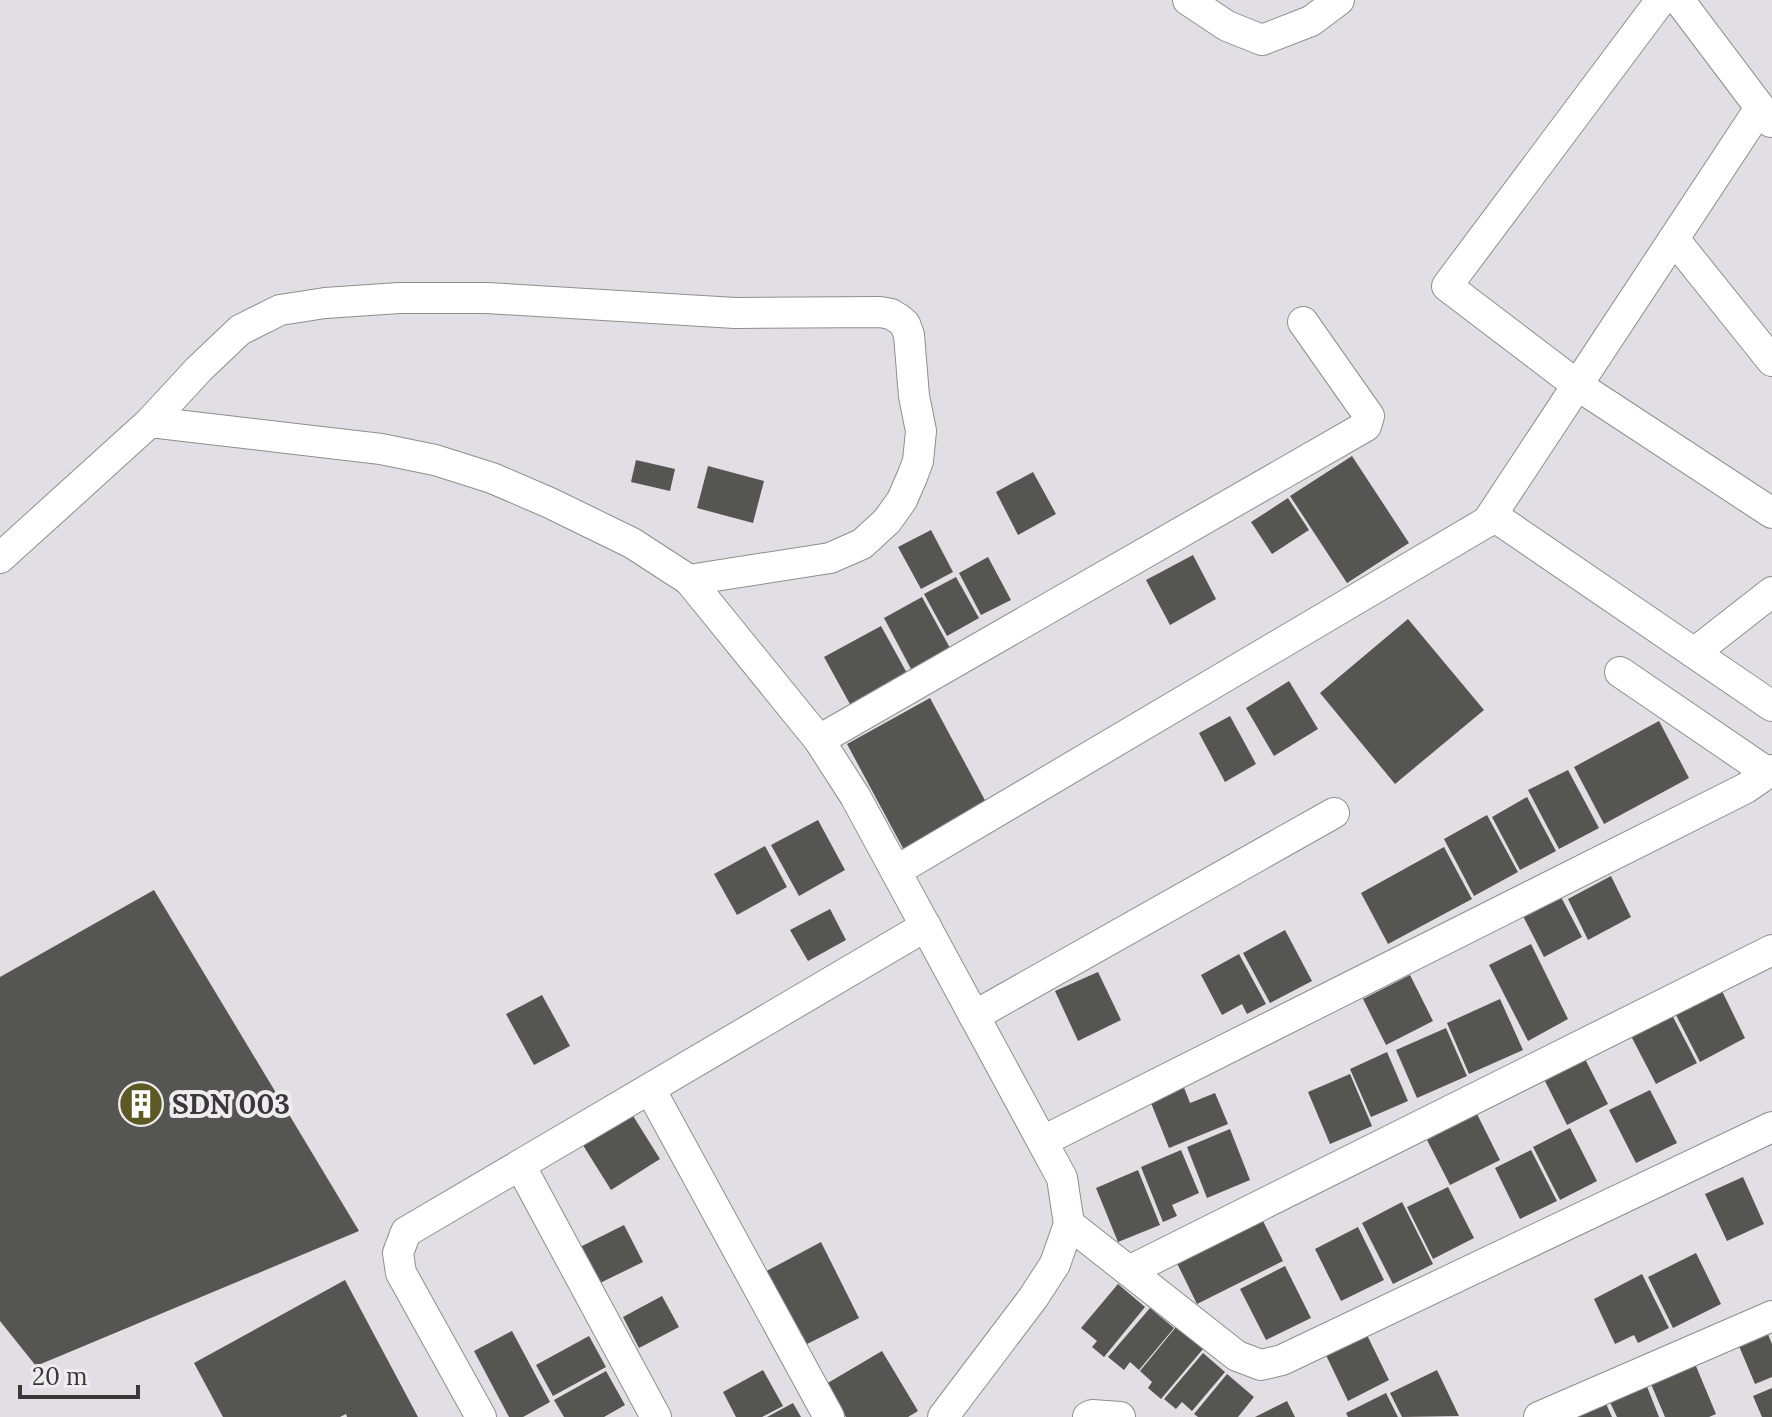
<svg xmlns="http://www.w3.org/2000/svg" width="1772" height="1417" viewBox="0 0 1772 1417" font-family="Lora,serif">
	<rect width="100%" height="100%" fill="#e1dfe3"/>
	<g fill="#555552">
		<polygon points="1352,456 1409,543 1347,583 1290,496"/>
		<polygon points="636,460 675,469 670,491 631,482"/>
		<polygon points="708,466 764,481 753,523 697,508"/>
		<polygon points="1033,472 1056,514 1018,535 996,492"/>
		<polygon points="1288,498 1309,530 1272,554 1251,522"/>
		<polygon points="931,530 953,572 921,589 898,547"/>
		<polygon points="1193,555 1216,599 1170,625 1146,580"/>
		<polygon points="988,557 1011,600 981,615 959,573"/>
		<polygon points="956,577 979,618 947,636 924,594"/>
		<polygon points="922,597 950,648 911,669 884,618"/>
		<polygon points="1408,619 1484,710 1395,784 1320,693"/>
		<polygon points="881,626 908,675 851,706 824,657"/>
		<polygon points="1289,681 1318,729 1274,756 1246,708"/>
		<polygon points="930,698 987,804 904,850 847,744"/>
		<polygon points="1230,716 1256,764 1225,782 1199,733"/>
		<polygon points="1659,721 1689,778 1604,824 1574,767"/>
		<polygon points="1568,770 1599,828 1559,849 1528,790"/>
		<polygon points="1527,797 1556,851 1520,870 1492,817"/>
		<polygon points="1487,815 1518,872 1474,896 1444,839"/>
		<polygon points="818,820 845,870 799,896 771,845"/>
		<polygon points="765,846 787,887 737,915 714,874"/>
		<polygon points="1444,847 1472,899 1388,944 1361,893"/>
		<polygon points="1611,876 1631,917 1588,940 1568,899"/>
		<polygon points="154,890 359,1231 36,1366 0,1321 0,977"/>
		<polygon points="1561,897 1582,937 1544,957 1523,916"/>
		<polygon points="830,909 846,940 808,961 790,930"/>
		<polygon points="1285,930 1312,981 1270,1003 1243,953"/>
		<polygon points="1531,944 1568,1019 1528,1041 1489,965"/>
		<polygon points="1239,954 1266,1004 1247,1014 1242,1004 1222,1015 1201,975"/>
		<polygon points="1098,972 1121,1020 1078,1041 1055,991"/>
		<polygon points="1410,975 1433,1021 1386,1045 1363,999"/>
		<polygon points="1721,989 1745,1038 1700,1062 1675,1013"/>
		<polygon points="542,995 570,1046 534,1065 506,1014"/>
		<polygon points="1500,999 1523,1050 1469,1074 1447,1023"/>
		<polygon points="1672,1015 1697,1063 1656,1084 1631,1036"/>
		<polygon points="1446,1028 1467,1076 1417,1098 1396,1050"/>
		<polygon points="1387,1052 1408,1101 1371,1117 1350,1069"/>
		<polygon points="1583,1055 1608,1104 1567,1125 1542,1075"/>
		<polygon points="1350,1074 1372,1126 1330,1144 1308,1092"/>
		<polygon points="1183,1085 1190,1103 1215,1093 1228,1124 1169,1148 1149,1098"/>
		<polygon points="1650,1090 1677,1143 1636,1163 1609,1110"/>
		<polygon points="630,1111 660,1159 611,1190 581,1142"/>
		<polygon points="1477,1114 1500,1160 1450,1185 1427,1140"/>
		<polygon points="1570,1128 1597,1181 1560,1200 1533,1147"/>
		<polygon points="1230,1129 1250,1180 1207,1198 1187,1147"/>
		<polygon points="1181,1150 1199,1193 1172,1205 1177,1216 1163,1222 1141,1167"/>
		<polygon points="1531,1150 1557,1201 1520,1219 1495,1168"/>
		<polygon points="1138,1170 1160,1225 1118,1242 1096,1188"/>
		<polygon points="1743,1177 1764,1224 1727,1241 1705,1194"/>
		<polygon points="1448,1187 1474,1238 1433,1259 1407,1207"/>
		<polygon points="1402,1202 1433,1264 1393,1284 1362,1223"/>
		<polygon points="1257,1209 1283,1261 1197,1304 1172,1253"/>
		<polygon points="624,1225 643,1262 598,1284 580,1247"/>
		<polygon points="1358,1227 1384,1280 1341,1301 1315,1249"/>
		<polygon points="821,1242 859,1318 799,1348 761,1274"/>
		<polygon points="1696,1253 1721,1304 1673,1328 1648,1277"/>
		<polygon points="1285,1266 1311,1318 1266,1340 1240,1289"/>
		<polygon points="1642,1274 1669,1328 1638,1343 1634,1335 1615,1344 1594,1299"/>
		<polygon points="345,1280 418,1417 347,1417 346,1414 340,1417 223,1417 194,1363"/>
		<polygon points="1118,1284 1145,1307 1104,1357 1092,1347 1097,1341 1081,1328"/>
		<polygon points="662,1296 679,1327 639,1348 623,1317"/>
		<polygon points="1150,1308 1174,1328 1139,1370 1130,1362 1124,1370 1108,1357"/>
		<polygon points="1176,1327 1203,1349 1161,1399 1148,1388 1152,1382 1140,1371"/>
		<polygon points="1765,1327 1772,1344 1772,1377 1755,1384 1736,1339"/>
		<polygon points="512,1331 550,1402 523,1417 509,1417 474,1351"/>
		<polygon points="1365,1331 1389,1380 1348,1401 1324,1351"/>
		<polygon points="589,1336 606,1367 553,1396 536,1365"/>
		<polygon points="882,1351 918,1411 908,1417 846,1417 826,1384"/>
		<polygon points="1203,1353 1225,1372 1192,1411 1182,1402 1176,1409 1164,1399"/>
		<polygon points="1693,1359 1716,1414 1709,1417 1665,1417 1648,1377"/>
		<polygon points="763,1370 783,1406 762,1417 736,1417 723,1392"/>
		<polygon points="1437,1370 1459,1416 1402,1417 1390,1393"/>
		<polygon points="606,1371 625,1405 604,1417 564,1417 554,1400"/>
		<polygon points="1227,1374 1254,1397 1238,1417 1198,1417 1194,1414"/>
		<polygon points="1646,1384 1659,1417 1617,1417 1609,1400"/>
		<polygon points="1772,1388 1772,1417 1762,1417 1753,1396"/>
		<polygon points="1386,1393 1398,1417 1348,1417 1346,1413"/>
		<polygon points="1603,1397 1612,1417 1557,1417"/>
		<polygon points="1287,1401 1295,1417 1255,1417"/>
		<polygon points="793,1403 801,1417 767,1417"/>
	</g>
	<g fill="none" stroke-linecap="round" stroke-linejoin="round">
		<g stroke="#8f8d90" stroke-width="32">
			<g id="minor">
				<polyline points="1188,0 1227,26 1262,40 1311,21 1339,0"/>
				<polyline points="1661,0 1447,286 1577,385 1772,513"/>
				<polyline points="1679,0 1771,122"/>
				<polyline points="1674,239 1772,361"/>
				<polyline points="1487,522 1760,108"/>
				<polyline points="0,558 150,422 199,369 240,330 280,310 325,303 399,298 487,298 735,313 880,312 891,314 899,319 905,324 909,335 914,396 921,431 918,461 912,477 902,500 887,521 862,544 830,558 689,580 632,543 550,503 492,478 435,460 381,449 150,422"/>
				<polyline points="689,580 819,740 855,796 1062,1178 1069,1224 1055,1264 1033,1298 943,1417"/>
				<polyline points="1694,653 1772,592"/>
				<polyline points="1620,672 1768,773"/>
				<polyline points="819,740 1366,426 1369,416 1303,322"/>
				<polyline points="896,871 1495,517 1772,706"/>
				<polyline points="974,1016 1334,813"/>
				<polyline points="650,1089 829,1417"/>
				<polyline points="1043,1141 1746,788 1772,770"/>
				<polyline points="520,1165 656,1417"/>
				<polyline points="1069,1224 1237,1356 1261,1365 1282,1360 1772,1127"/>
				<polyline points="1129,1271 1772,950"/>
				<polyline points="481,1417 401,1273 398,1253 406,1232 926,926"/>
				<polyline points="1088,1417 1092,1415 1120,1417"/>
				<polyline points="1539,1417 1772,1316"/>
			</g>
		</g>
		<use href="#minor" stroke="#fff" stroke-width="30"/>
	</g>
	<defs>
		<g id="building-disc" transform="scale(2.3)"><circle r="9.5" fill="#5c5925" stroke="#efecf0"/><path d="M-4-6H4V6H1V3H-1V6H-4ZM-2.5-4.3h1.7v1.8h-1.7ZM.8-4.3h1.7v1.8H.8ZM-2.5-1h1.7V.8h-1.7ZM.8-1h1.7V.8H.8Z" fill="#fff"/></g>
	</defs>
	<g fill-rule="evenodd">
		<use href="#building-disc" x="141" y="1104"/>
	</g>
	<g text-anchor="middle" dominant-baseline="central" stroke-width="8" stroke-linejoin="round" paint-order="stroke">
		<g font-size="28" font-weight="bold" fill="#393839" stroke="#efecf0" text-anchor="start">
			<text x="172" y="1104">SDN 003</text>
		</g>
	</g>
	<path d="M20 1385v12h118v-12" fill="none" stroke="#393839" stroke-width="4"/>
	<text x="32" y="1385" font-size="24" fill="#393839" stroke="#efecf0" stroke-width="6" paint-order="stroke">20 m</text>
</svg>
